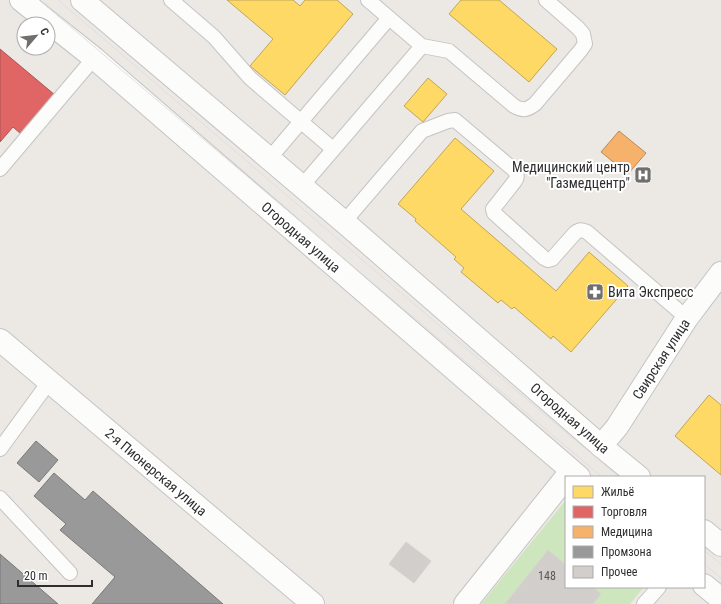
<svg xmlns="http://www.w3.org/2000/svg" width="721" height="604" viewBox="0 0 721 604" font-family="'Roboto Condensed',sans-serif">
	<rect width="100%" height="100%" fill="#ece8e4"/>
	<polygon fill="#cee6be" points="566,500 566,587 644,587 630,604 481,604"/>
	<g fill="#ffd966" stroke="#c0a655">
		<polygon points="227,0 293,0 300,6 305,0 337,0 353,14 285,95 250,66 273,39"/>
		<polygon points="461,0 499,0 557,49 529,82 449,14"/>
		<polygon points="428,78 447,94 423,122 404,106"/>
		<polygon points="455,138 494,171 461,209 556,291 589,252 628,286 571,352 553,336 551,339 514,307 512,309 501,300 498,303 461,272 464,268 454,259 456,257 415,221 416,219 398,204"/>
		<polygon points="709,395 721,405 721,475 675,436"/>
	</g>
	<polygon fill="#e06666" stroke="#ab5555" points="0,49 55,95 21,134 13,127 0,142"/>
	<polygon fill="#f6b26b" stroke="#ba8a59" points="619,131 646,153 628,174 601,152"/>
	<g fill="#999" stroke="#797979">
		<polygon points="36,441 58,460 39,482 17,463"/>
		<polygon points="54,473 85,500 93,491 223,604 92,604 115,577 60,530 66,524 34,496"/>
		<polygon points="0,554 58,604 0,604"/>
	</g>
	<g fill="#d1cecb" stroke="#d7d4d0">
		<polygon points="406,542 431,561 414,583 389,564"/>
		<polygon points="548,550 566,565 566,587 593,587 601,594 593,604 505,604"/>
	</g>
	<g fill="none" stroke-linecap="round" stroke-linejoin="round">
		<g stroke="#c5c4c5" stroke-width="16">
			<g id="lane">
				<polyline points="171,0 214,37 250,78 333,149"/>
				<path d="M422,46L449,51L514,106C523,111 527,110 535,104L580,51L585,44L583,34L578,28L546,0"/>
				<polyline points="269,159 389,18"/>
				<polyline points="0,169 94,58"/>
				<polyline points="302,186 422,46 368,0"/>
				<path d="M344,222L422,131L448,121L455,120L514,170C517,174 518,177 515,181L493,209L494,213L544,258L548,260L552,259L575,233C580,229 582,230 587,232L687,318"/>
				<polyline points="0,449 49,382"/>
				<polyline points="0,498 70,573"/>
				<polyline points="644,604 659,587"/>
			</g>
		</g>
		<g stroke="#c5c4c5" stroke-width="24">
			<polyline id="street" points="0,340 313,604"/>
		</g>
		<g stroke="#c5c4c5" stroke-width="24">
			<g id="secondary">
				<polyline points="21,0 94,58 579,477"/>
				<polyline points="82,0 344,222 601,446 639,477"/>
				<polyline points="601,446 617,427 687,318 721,273"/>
				<polyline points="704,531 721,545"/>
				<polyline points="704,585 721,599"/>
				<polyline points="465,604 571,471"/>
			</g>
		</g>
		<use href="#lane" stroke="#fcfcfb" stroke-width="14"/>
		<use href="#street" stroke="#fcfcfb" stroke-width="22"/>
		<use href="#secondary" stroke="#fcfcfb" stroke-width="22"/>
		<g stroke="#dfdfe1" stroke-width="1">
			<polyline points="39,0 602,477"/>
			<polyline points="58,0 448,333 619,477"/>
			<polyline points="704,550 721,564"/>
			<polyline points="704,564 721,578"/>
		</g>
	</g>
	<defs>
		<g id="hospital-square" transform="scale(0.9)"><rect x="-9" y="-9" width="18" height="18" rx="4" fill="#706f6e" stroke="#fff"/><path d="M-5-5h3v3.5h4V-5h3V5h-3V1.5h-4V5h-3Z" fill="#fff"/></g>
		<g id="pharmacy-square" transform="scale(0.9)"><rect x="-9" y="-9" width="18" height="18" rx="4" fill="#706f6e" stroke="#fff"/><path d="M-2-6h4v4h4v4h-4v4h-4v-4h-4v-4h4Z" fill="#fff"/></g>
	</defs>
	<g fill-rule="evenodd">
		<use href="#hospital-square" x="643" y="175"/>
		<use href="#pharmacy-square" x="595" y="292"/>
	</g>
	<g text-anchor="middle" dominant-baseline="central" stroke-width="4" stroke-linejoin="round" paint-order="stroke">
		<g font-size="12" fill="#585857">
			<text x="547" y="576">148</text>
		</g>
		<g font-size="14" fill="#2e2e2e" stroke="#fff" text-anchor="end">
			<text x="630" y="167">Медицинский центр<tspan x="630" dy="16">"Газмедцентр"</tspan></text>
			<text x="608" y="292" text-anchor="start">Вита Экспресс</text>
		</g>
		<g font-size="14" fill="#2e2e2e" stroke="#fff">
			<text transform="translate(301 237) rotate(41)">Огородная улица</text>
			<text transform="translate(661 359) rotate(-57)">Свирская улица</text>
			<text transform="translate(570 418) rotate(41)">Огородная улица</text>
			<text transform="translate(156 472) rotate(40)">2-я Пионерская улица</text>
		</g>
	</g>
	<rect x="565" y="476" width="140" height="112" fill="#ffffff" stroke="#ababab"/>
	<rect x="573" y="486" width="20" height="12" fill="#ffd966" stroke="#ababab"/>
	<text x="601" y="496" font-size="12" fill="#2e2e2e">Жильё</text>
	<rect x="573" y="506" width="20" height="12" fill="#e06666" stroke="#ababab"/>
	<text x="601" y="516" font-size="12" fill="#2e2e2e">Торговля</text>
	<rect x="573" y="526" width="20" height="12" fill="#f6b26b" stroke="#ababab"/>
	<text x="601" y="536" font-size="12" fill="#2e2e2e">Медицина</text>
	<rect x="573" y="546" width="20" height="12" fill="#999999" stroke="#ababab"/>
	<text x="601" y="556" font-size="12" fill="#2e2e2e">Промзона</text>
	<rect x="573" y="566" width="20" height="12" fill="#d1cecb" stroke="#ababab"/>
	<text x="601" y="576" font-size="12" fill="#2e2e2e">Прочее</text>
	<g transform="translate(36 36) rotate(62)"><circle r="19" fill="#ffffff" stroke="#ababab"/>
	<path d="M0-3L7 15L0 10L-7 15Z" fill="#706f6e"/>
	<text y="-6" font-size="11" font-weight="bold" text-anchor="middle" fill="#2e2e2e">С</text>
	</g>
	<path d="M18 580v6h74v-6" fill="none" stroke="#2e2e2e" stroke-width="2"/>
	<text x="24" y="580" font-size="12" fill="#2e2e2e" stroke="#ffffff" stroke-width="3" paint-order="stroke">20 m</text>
</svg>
